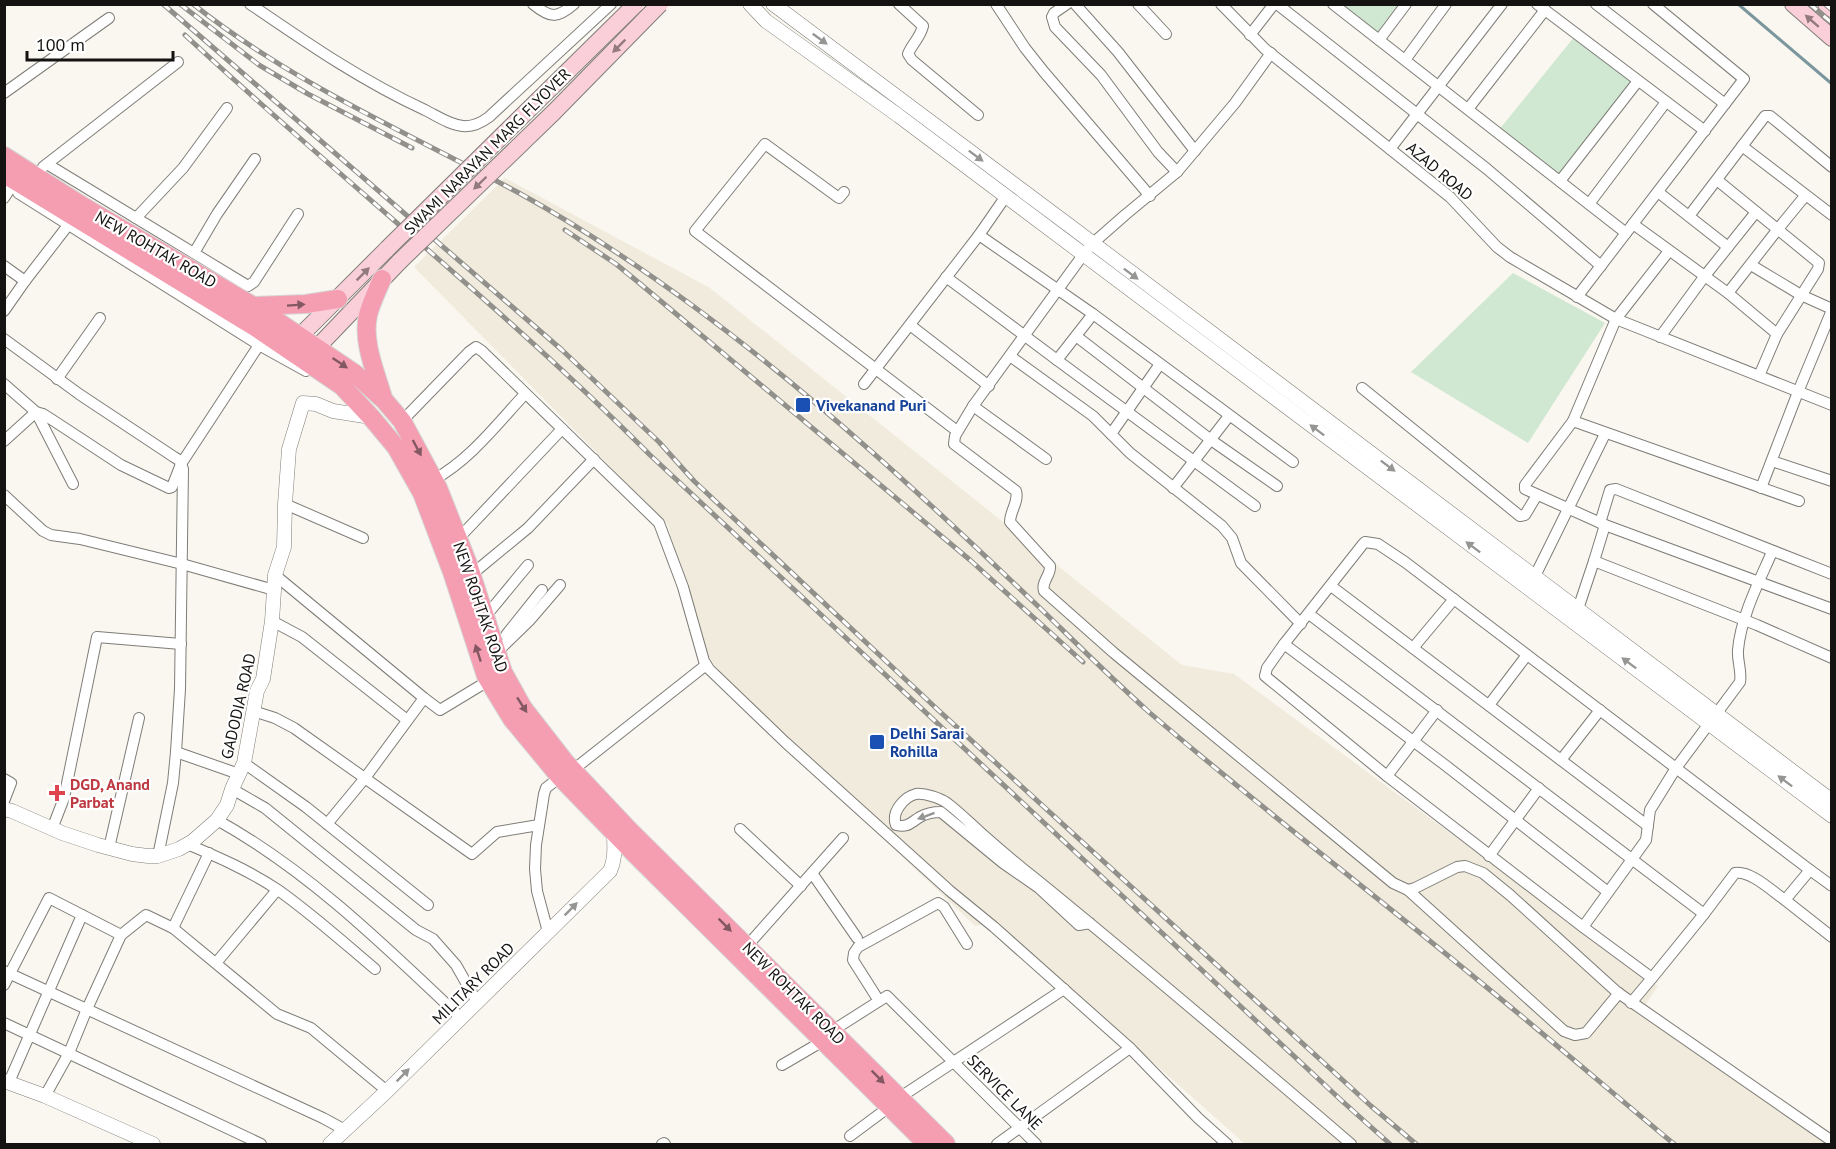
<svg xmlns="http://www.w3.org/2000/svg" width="1836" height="1149" viewBox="0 0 1836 1149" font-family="'PT Sans',sans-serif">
	<rect width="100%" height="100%" fill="#f9f7f0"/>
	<polygon fill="#f0ebdd" points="505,178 710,288 1182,665 1234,674 1658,986 1646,1004 1829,1144 1245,1144 996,923 975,926 743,705 698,641 668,525 414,267"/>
	<g fill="#d0e8d1">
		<polygon points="1342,5 1404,5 1382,36"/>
		<polygon points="1575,36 1634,80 1559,177 1498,131"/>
		<polygon points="1513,273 1605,323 1528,443 1411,372"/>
	</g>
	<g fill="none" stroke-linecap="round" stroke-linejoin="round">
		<polyline stroke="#7b979d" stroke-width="3" points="1738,4 1832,84"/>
		<g stroke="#7f7d77" stroke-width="12">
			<g id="minor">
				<path d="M250,4C307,43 362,81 425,110C437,116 450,125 463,126C473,127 481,123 489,117L611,4"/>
				<path d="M533,4C550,18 557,19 574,4"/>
				<path d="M899,4L923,26C920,38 912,44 908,54L912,60L978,115"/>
				<polyline points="996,4 1025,48 1044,72 1150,196"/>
				<polyline points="1067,4 1054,13 1052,17 1055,27 1101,75 1158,152 1177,172"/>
				<polyline points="1075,4 1118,52 1195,151"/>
				<polyline points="1138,4 1166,34"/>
				<polyline points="1221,4 1265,49 1450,197 1497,247 1510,257 1616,319 1832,405"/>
				<polyline points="1277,4 1487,169 1601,266"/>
				<polyline points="1333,4 1626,233"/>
				<polyline points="1537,4 1705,131"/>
				<polyline points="1596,4 1725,104"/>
				<polyline points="1250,35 1274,4"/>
				<polyline points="1379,40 1406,4"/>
				<path d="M1271,53L1235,103L1177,172L1125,215L1092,244L1083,255L973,406L955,436L954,444L1016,491C1019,502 1010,511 1010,522L1050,566C1051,575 1041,582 1044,591L1114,653L1393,883L1408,890L1415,888L1457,867L1465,866L1483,873L1510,895L1617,992L1832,1141"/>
				<polyline points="1405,60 1446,4"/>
				<polyline points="4,93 109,18"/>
				<polyline points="1468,109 1545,10"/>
				<polyline points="1742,146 1832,215"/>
				<polyline points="1390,149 1502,4"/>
				<polyline points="47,164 248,286 254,282 298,214"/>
				<polyline points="43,167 178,62"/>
				<polyline points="1560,181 1638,81"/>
				<polyline points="844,192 839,198 765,144 695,231 957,431"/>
				<polyline points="1658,192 1728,247"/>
				<polyline points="1006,196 979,235 1093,314 1293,462"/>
				<polyline points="4,198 17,178"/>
				<polyline points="1589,204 1666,102"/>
				<polyline points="1689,216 1765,116 1770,116 1775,120 1832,167"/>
				<polyline points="136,218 183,168 227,108"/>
				<polyline points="1633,224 1728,293 1777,334 1818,269 1819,263 1717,180"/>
				<polyline points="1669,251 1616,319 1573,421 1525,485 1525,489 1605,525 1832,609"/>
				<polyline points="194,253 217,214 255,159"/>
				<polyline points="1751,265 1801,295 1832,309"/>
				<polyline points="4,266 25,281"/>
				<polyline points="946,277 1057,360"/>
				<polyline points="1728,293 1778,229 1805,196"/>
				<polyline points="1577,297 1744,79 1653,4"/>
				<polyline points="4,311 25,281 69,224"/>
				<polyline points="1093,314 1057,360 1255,506"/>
				<polyline points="910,325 989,386"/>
				<polyline points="1076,336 1211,440 1277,486"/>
				<polyline points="1660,337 1704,277 1756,212"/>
				<polyline points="4,339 79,394 174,457 179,460 183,469 180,689 176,752 173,783 158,856"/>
				<polyline points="259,345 306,371"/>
				<polyline points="1010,356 1093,416 1130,453 1222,526 1232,538 1241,563 1301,624"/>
				<polyline points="1759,376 1777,334"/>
				<polyline points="57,379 100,318"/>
				<polyline points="4,384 36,412 43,414 54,421 121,465 169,488 172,487 181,464 259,345 18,193"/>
				<polyline points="864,384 979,235"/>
				<polyline points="1362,388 1520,516 1525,515 1537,495"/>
				<polyline points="973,406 1046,459"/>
				<polyline points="402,421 469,352 476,347 482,351 659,523 683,587 704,661 709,669 785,742 950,891 994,927 1130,1048 1198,1118 1227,1144"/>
				<polyline points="1573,421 1799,501"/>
				<polyline points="1111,434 1160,364"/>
				<polyline points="4,441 36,412 73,484"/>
				<polyline points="1772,461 1832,481"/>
				<path d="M433,480C470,460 497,424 525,394"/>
				<polyline points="1173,488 1229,416"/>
				<polyline points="1761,488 1798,392 1832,310"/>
				<polyline points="4,495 43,531 51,535 80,539 182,564 274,590"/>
				<polyline points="285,504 363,538"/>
				<polyline points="1600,523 1610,490 1616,489 1832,574"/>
				<polyline points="458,539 562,429"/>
				<path d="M1772,552C1759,582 1741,616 1738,650C1737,661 1742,671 1740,682L1676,768L1650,810L1646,840L1583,927L1387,776L1265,676L1267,668L1284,644L1363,544L1365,542L1378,544L1405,562L1810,870L1832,886"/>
				<polyline points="1594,561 1605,525"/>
				<polyline points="275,575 424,698 440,710 488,681"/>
				<polyline points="471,575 528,528 594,459"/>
				<polyline points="1535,576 1605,434"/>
				<polyline points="1331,586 1648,826"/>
				<polyline points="1578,609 1594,561 1757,625 1832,658"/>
				<path d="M1309,614L1704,914L1735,873C1750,870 1772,891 1785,900"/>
				<polyline points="485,617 528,565"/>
				<polyline points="272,621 302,637 407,720"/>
				<polyline points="506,635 542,590"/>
				<polyline points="1284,644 1445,765 1608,892"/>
				<polyline points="1413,648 1454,599"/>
				<polyline points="496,653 529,621 560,585"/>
				<polyline points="1489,705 1527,655"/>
				<polyline points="253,711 275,718 294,728 472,854 497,832 539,825"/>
				<polyline points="176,752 239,774"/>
				<polyline points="1561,760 1600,710"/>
				<polyline points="244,763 306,807 428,905"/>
				<polyline points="573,770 706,665"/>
				<polyline points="1387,776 1437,710"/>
				<polyline points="4,779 11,783 4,801"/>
				<polyline points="232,789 265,808 416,930 433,939 456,965 477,1002"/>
				<path d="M217,820C309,871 385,946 461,1018"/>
				<polyline points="327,824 365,778 424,698"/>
				<polyline points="52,829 64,798 97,637 181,644"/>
				<polyline points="740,829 801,886"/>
				<path d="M187,844C218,857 250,871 278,890C312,914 343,942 375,969"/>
				<polyline points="109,848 139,718"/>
				<polyline points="1489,856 1539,788"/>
				<polyline points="1810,870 1785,900 1832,937"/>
				<polyline points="812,873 857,938"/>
				<polyline points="1408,890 1564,1031 1575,1035 1586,1033 1619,993"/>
				<path d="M1090,923L1079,925L1039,888L1003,863L941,812C933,812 927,813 920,817C910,823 908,828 896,825C891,812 904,797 916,794C925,793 940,798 947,803C959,812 970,823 981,833C999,849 1018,865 1037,880C1143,966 1247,1055 1351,1144"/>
				<polyline points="1583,927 1652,978 1631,1003"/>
				<polyline points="173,928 209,853"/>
				<polyline points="548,932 537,891 535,869 536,845 544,794 546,788 560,777"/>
				<polyline points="747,946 843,838"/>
				<polyline points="216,963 277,890"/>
				<polyline points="4,971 323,1118 345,1130"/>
				<polyline points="1652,978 1704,914"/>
				<polyline points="4,985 49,898 121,935"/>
				<polyline points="879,1001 853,960 854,953 858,947 938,903 944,907 967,944"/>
				<polyline points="4,1023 261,1144"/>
				<polyline points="832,1031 887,996 1036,1144"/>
				<polyline points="782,1065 823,1041"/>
				<polyline points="9,1082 82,915"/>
				<polyline points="45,1096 69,1053 87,1009 121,935 146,915 173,928 277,1014 311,1028 387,1091"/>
				<polyline points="899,1098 1064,989"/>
				<polyline points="850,1136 889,1107"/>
				<polyline points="662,1144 664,1143 665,1144"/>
				<polyline points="997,1144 1130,1048"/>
			</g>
		</g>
		<g stroke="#7f7d77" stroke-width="15">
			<g id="tertiary">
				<polyline points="750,4 766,21 899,116 1832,816"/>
				<polyline points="773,4 1070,226 1832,801"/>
				<polyline points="4,809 12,811 62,833 98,845 132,854 148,856 158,856 179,849 193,841 217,820 227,805 232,789 244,763 257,691 263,679 272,621 275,575 284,547 285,504 289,449 303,403 316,404 333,411 371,417"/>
				<polyline points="4,1081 45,1096 153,1144"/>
				<path d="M330,1144L387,1091L610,871C616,858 614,846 614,832"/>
			</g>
		</g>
		<g stroke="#7f7d77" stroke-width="18">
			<g id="secondary">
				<polyline points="1793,4 1832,38"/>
				<polyline points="1826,4 1832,9"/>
				<polyline points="292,344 387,249"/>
				<polyline points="309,356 400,261"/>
			</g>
		</g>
		<g stroke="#d5d5d4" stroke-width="20">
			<g id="primary">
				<polyline points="4,156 81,205 265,313 354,373 384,400 402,421 438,488 468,564 503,672 523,708 565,762 629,830 946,1144"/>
				<polyline points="4,174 255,327 342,386 371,417 396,447 422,493 452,572 486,676 512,719 560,777 636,855 927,1144"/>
				<path d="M382,279C377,291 371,303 368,315C362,342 376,373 383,398"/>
				<polyline points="254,306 306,304 338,299"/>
			</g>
		</g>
		<use href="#minor" stroke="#fff" stroke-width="10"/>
		<use href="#tertiary" stroke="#fff" stroke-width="14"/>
		<use href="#secondary" stroke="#facfd9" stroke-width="16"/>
		<use href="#primary" stroke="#f59eb2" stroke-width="18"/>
		<g stroke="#91908b" stroke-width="5">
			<g id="rail">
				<polyline points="163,4 562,350 659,442 694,481 937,709 1371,1106 1416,1144"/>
				<polyline points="180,4 259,65 308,94 412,148"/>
				<path d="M193,4C292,83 408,133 519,193C579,226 637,265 693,306C817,397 930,503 1041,609C1077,644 1112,679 1150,713C1257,805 1370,891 1479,981C1544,1034 1609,1090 1674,1144"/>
				<polyline points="1810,4 1832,23"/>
				<polyline points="1825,4 1832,10"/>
				<path d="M185,35C338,177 503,307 650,455L1342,1101L1390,1144"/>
				<polyline points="565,230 616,264 638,282 970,560 1083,662"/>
			</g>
		</g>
		<use href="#rail" stroke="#fff" stroke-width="3" stroke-dasharray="9" stroke-linecap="butt"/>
		<g stroke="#7f7d77" stroke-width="18" stroke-linecap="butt">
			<g id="secondary-bridge">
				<polyline points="387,249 636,4"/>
				<polyline points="400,261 554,112 660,4"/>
			</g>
		</g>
		<use href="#secondary-bridge" stroke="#facfd9" stroke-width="16"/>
	</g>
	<defs><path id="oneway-solid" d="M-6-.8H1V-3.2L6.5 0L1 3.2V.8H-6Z" transform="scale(1.5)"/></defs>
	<g fill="#927a7f">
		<use href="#oneway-solid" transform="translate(1812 21) rotate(-139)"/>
		<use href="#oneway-solid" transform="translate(619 46) rotate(135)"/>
		<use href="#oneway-solid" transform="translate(480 183) rotate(136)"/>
		<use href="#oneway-solid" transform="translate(363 274) rotate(-45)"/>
	</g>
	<g fill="#959594">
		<use href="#oneway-solid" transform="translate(820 39) rotate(36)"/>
		<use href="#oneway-solid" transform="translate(976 156) rotate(37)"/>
		<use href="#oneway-solid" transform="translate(1131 274) rotate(37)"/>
		<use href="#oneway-solid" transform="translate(1317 430) rotate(-143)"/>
		<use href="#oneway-solid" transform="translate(1388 466) rotate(37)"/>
		<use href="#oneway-solid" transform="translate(1473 547) rotate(-143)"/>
		<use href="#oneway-solid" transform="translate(1629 663) rotate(-143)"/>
		<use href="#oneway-solid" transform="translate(1785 781) rotate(-143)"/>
		<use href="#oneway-solid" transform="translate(926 816) rotate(160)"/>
		<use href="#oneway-solid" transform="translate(571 909) rotate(-45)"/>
		<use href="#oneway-solid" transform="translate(403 1075) rotate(-45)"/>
	</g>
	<g fill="#845862">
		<use href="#oneway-solid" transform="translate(296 305) rotate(-4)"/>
		<use href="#oneway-solid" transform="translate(340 363) rotate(34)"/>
		<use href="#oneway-solid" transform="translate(417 448) rotate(62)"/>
		<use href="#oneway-solid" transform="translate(478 653) rotate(-108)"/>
		<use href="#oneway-solid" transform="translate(522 705) rotate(57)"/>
		<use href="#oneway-solid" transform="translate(725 925) rotate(45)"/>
		<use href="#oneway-solid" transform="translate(878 1077) rotate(45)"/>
	</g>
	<g fill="#1a4fb4" stroke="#fff" stroke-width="2">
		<rect x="795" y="397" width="16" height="16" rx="3"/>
		<rect x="869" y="734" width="16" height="16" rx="3"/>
	</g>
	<path fill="#e0444e" stroke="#fff" stroke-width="2" d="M54 784h6v6h6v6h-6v6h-6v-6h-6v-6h6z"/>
	<g text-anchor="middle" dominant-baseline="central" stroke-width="4.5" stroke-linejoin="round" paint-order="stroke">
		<g font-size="16" fill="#141311" stroke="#fff">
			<text transform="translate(487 151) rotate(-45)">SWAMI NARAYAN MARG FLYOVER</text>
			<text transform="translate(1440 171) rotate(40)">AZAD ROAD</text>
			<text transform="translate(156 249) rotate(30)">NEW ROHTAK ROAD</text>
			<text transform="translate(481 607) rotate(71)">NEW ROHTAK ROAD</text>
			<text transform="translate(238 706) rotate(-77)">GADODIA ROAD</text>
			<text transform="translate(473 983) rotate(-45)">MILITARY ROAD</text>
			<text transform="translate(794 993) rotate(45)">NEW ROHTAK ROAD</text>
			<text transform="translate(1005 1092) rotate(45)">SERVICE LANE</text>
		</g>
		<g font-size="16" font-weight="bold" fill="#164399" stroke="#fff" text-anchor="start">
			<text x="816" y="405">Vivekanand Puri</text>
			<text x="890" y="733">Delhi Sarai<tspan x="890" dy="18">Rohilla</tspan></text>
		</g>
		<g font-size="16" font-weight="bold" fill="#be3a42" stroke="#fff" text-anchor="start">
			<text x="70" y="784">DGD, Anand<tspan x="70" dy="18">Parbat</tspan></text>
		</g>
	</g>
	<rect width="1836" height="1149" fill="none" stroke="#141311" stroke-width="12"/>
	<path d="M27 51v9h146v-9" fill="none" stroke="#141311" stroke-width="3"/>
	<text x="36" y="51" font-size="18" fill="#141311" stroke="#ffffff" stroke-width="4.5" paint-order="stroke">100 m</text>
</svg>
